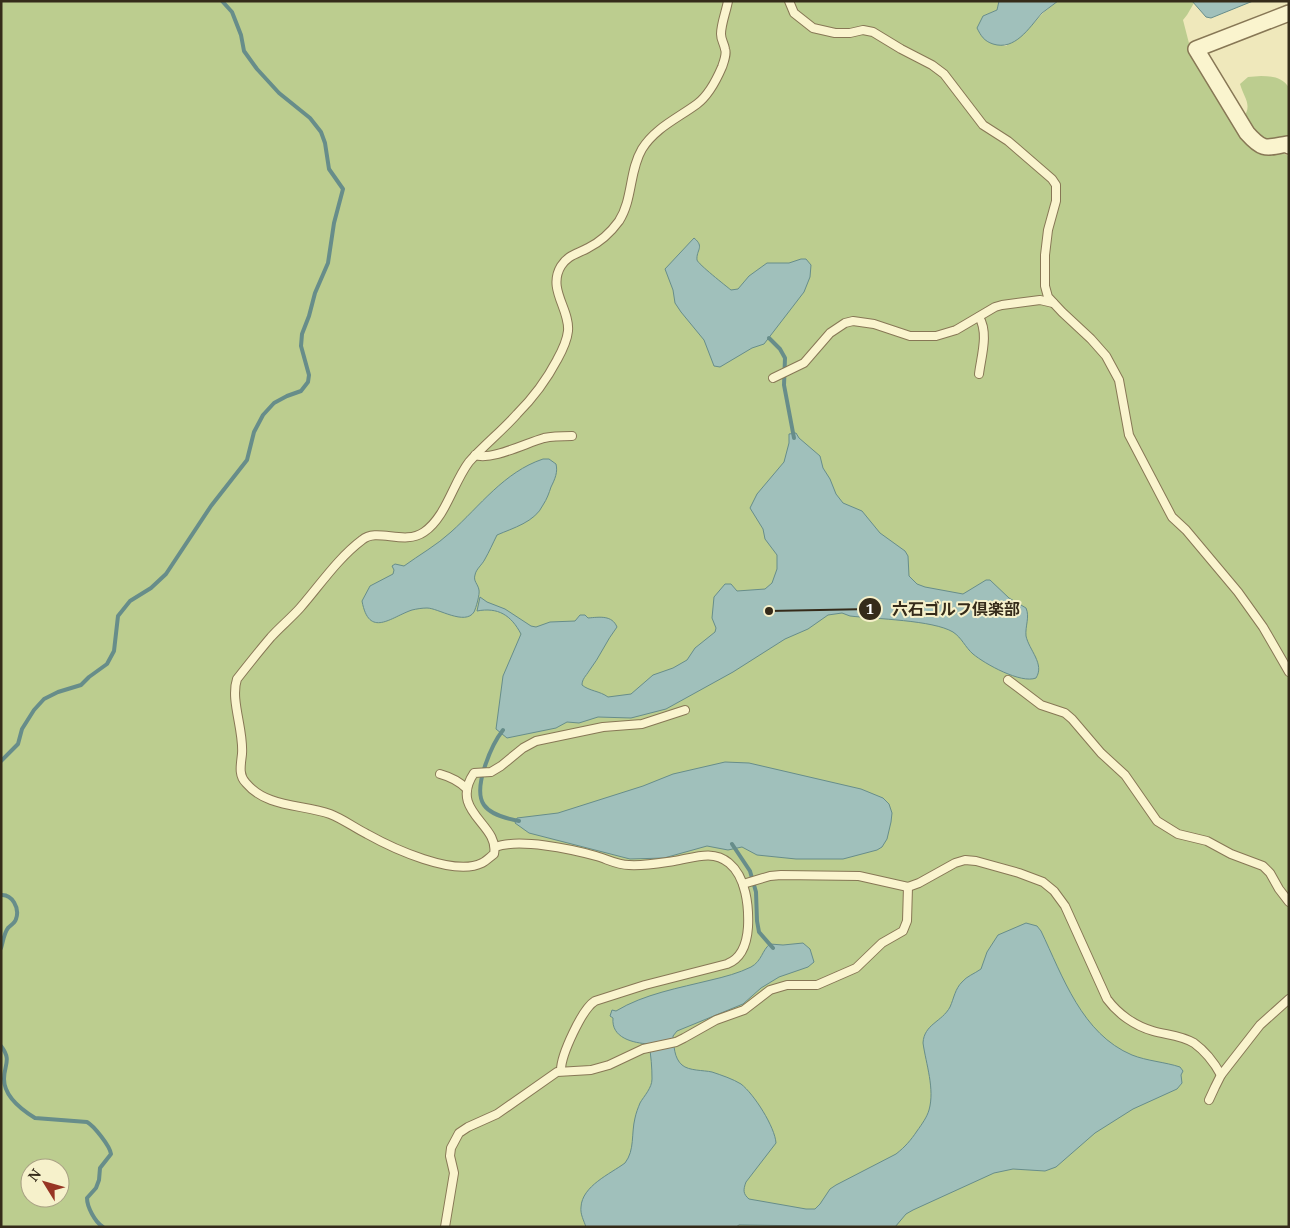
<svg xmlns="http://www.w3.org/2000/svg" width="1290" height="1228" viewBox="0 0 1290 1228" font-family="'Noto Serif','Noto Sans JP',serif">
	<rect width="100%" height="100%" fill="#efe8bb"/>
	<g fill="#bccd8f" fill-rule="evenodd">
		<path d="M1,1H999L997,10L983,16L988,42L1006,46L1033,24L1044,12L1058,1H1192L1194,3L1187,15L1183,20L1191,51L1246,137L1289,156V1227H1ZM30,1168H60V1198H30Z"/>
		<path d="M1261,76C1272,76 1283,77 1289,88V139L1264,142L1243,118C1253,105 1244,98 1240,84L1248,77Z"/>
	</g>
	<g fill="#a0c0bb" stroke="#678d8a">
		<path d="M999,1H1058C1053,5 1047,9 1042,13C1029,28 1015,51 993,44C984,41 981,36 977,28L983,16L997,10Z"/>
		<polygon points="1192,1 1253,1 1211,18 1206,17"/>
		<path d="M694,238C705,247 696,250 697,260C698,264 726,286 731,290L738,289L749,276L767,263H789L801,259H806L811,265L810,277L804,292L764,344L752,348L720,367L714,366L704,340L681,312L675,303L673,290L665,269Z"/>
		<path d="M796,433L799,438L820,456L823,468L830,479L836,494L843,503L862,511L880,533L905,551L908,556L909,576L917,584L925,587L963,594L986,580H990L1009,598L1026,608C1030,617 1025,626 1026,636C1029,650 1045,664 1036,678C1021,684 985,664 973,654C965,647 962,638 953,632C933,620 875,619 850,616L842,613L828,615L808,629L785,639L733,672L666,709L631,718L598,717L579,723L567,722L556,728L507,738L496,729L503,676L521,634C511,615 498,607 477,611L480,597L487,602L505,609L531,626L536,627L550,622L575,621L580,615H585L588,618C600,617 612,615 617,627C606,641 600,657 589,671C586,676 582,679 582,685C589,691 600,691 608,697L631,694L653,675L673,668L687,660L695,648L715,632L716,628L712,618L714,597L725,584H731L737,591L765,589L772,583L777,569V555L765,539L763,529L750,508L757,494L784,462L789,443V434Z"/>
		<path d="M543,459H549L556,464C558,472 555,479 551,487C549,493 547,499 543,505C535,522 513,528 497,535C493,543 489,552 485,559C482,565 476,569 475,575C473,581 478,584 479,590C480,594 476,608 474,612C465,626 438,608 427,608C422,608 416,609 412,610C391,617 369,639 362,601L370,586L393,574L394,570L392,566L395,564L404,566C419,555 437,545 451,532C480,506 504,472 543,459Z"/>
		<polygon points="725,762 749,763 861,789 883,798 889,804 892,813 891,822 887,839 882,847 877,850 843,859 796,859 757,855 742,847 728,850 707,846 664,858 630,859 529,833 515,823 517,818 558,813 643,786 673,774"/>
		<path d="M1026,923L1037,926L1041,931C1063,977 1082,1034 1132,1055C1147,1061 1165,1062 1180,1067L1183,1071L1181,1075L1182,1083L1177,1089L1133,1109L1095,1133L1056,1167L1045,1171L1013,1169L994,1173L913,1210L906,1214L895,1227L739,1225L736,1227H586C584,1221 580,1214 581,1207C582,1186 610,1174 625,1163C635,1150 631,1134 635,1118C636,1113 638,1108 640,1103C644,1096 652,1088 652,1079C652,1067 651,1056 649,1044C633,1043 611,1038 613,1018L610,1016L612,1010L616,1011C644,994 679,988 711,980C724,977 739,973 751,967C762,961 762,950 770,944L783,945L803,943L810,949L814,962L808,967L779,977L761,988L743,1004L677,1031L673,1036C674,1046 674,1058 682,1065C689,1071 703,1070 712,1072C721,1075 733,1079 741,1084C754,1094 775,1127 776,1143L746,1182C743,1190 743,1194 749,1199L806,1209H815L820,1204L830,1189L836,1185L896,1154C905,1147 911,1140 917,1131C922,1124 927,1117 929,1110C935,1089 926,1064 923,1043C924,1024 942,1022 950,1007C954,998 955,989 962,982C967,976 974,974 981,969L987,952L998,935Z"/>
	</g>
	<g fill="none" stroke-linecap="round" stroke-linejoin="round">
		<g stroke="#678d8a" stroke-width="4">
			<polyline points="769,338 780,349 785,358 784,385 794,438"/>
			<path d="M503,730C492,744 472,788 484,805C491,815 508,819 519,821"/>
			<polyline points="1,761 18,744 22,729 34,710 44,699 58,692 81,685 89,677 107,664 114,651 118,616 130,601 151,588 166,574 211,506 247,460 254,432 263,415 274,403 287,396 301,391 308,382 309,375 301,346 302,334 309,316 315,293 328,263 334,223 343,189 329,169 325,143 321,132 310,118 279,93 257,69 244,51 241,35 232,12 222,1"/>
			<polyline points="732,844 750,871 756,892 757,921 759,932 773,948"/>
			<path d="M1,895C12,894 20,908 16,919C15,923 11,925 8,928C4,933 3,942 1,948"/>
			<path d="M1,1046C12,1060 4,1065 4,1079C4,1096 22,1110 35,1118L87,1122C94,1126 110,1146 111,1154L100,1168L99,1180L96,1188L87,1198C87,1207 95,1222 103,1227"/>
		</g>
		<g stroke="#877755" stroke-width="10">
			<g id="service">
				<polyline points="789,1 794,13 813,28 835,33 850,33 863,30 873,32 901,49 932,65 944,74 983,125 1008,141 1052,179 1056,185 1056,201 1048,230 1045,255 1045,286 1048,297 1062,312 1091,339 1106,356 1119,380 1129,435 1172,517 1186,530 1238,592 1263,627 1289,672"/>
				<path d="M979,374C981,357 989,333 979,317"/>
				<polyline points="773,378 804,363 830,333 845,323 853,321 874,324 910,336 936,336 956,330 995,307 1002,305 1040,300 1053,303"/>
				<path d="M475,455C491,461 526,443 544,438C553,436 562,436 572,436"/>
				<polyline points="1008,680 1041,705 1065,713 1072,719 1101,753 1125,775 1157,821 1178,834 1207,841 1231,854 1263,866 1270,873 1279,889 1289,902"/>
				<path d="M685,710L642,724L603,727L536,741L523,748L501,766L491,772L474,773C448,812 500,824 494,854C490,857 486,861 482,863C454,877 392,848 367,834C355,828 343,819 330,814C302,804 267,808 246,783C238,775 241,764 242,754C244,730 230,700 237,679C248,665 259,651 271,637C280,627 291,618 300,608C320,585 338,558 362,540C377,527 404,546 424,532C446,517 453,483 469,462C484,445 502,431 517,414C533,398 547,379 557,360C562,351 567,341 568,331C570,309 547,289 561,266C568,255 577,254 588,248C600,242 611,232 619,221C633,199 629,171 642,149C655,128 678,118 697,104C709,95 716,81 722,67C724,61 727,54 725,49C724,43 721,40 721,34C721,24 726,12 728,1"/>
				<path d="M440,774C451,777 459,781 467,789"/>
				<path d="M495,847C519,838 571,849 596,856C607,859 617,865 629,865C644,866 660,863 674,861C693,858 713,849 729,863C746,877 749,906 748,927C747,942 743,958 727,964L645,985L595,1001C582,1009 561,1055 561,1070"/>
				<path d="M743,884L770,876L781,875L859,876L908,887L919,883L955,863L965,860L976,861L1019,873L1043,882L1054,891L1065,906L1107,999C1118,1014 1135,1026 1153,1031C1167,1035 1181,1035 1194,1043C1205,1051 1215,1064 1221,1075"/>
				<polyline points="1209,1100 1215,1087 1221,1075 1260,1025 1289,999"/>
				<polyline points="445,1227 454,1173 450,1156 451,1148 459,1133 468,1127 497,1114 557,1072 591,1070 609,1065 643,1049 676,1042 684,1038 716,1020 744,1010 770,990 787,985 817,985 856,968 882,943 903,931 907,921 908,887"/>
			</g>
		</g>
		<g stroke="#877755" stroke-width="18">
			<path id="minor" d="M1289,13L1196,49L1247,133C1263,151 1266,148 1287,144L1289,146"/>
		</g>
		<use href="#service" stroke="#faf4ce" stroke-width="8"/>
		<use href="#minor" stroke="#faf4ce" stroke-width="15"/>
	</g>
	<path fill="none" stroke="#352b1a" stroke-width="2" d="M769 611L870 609"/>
	<g fill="#352b1a" stroke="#f6f1cb" stroke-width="2">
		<circle cx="769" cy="611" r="5"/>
		<circle cx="870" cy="609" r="12"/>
	</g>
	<g font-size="15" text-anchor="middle" font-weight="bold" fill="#fff">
		<text x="870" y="614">1</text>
	</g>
	<g font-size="16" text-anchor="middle" font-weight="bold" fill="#352b1a" stroke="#f6f1cb" stroke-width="4" stroke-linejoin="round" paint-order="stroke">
		<text x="956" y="615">六石ゴルフ倶楽部</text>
	</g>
	<rect width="1290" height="1228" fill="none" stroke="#352b1a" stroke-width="5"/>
	<g transform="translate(45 1183) rotate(307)"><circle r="24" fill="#f6f1cb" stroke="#a9a284"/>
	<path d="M0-4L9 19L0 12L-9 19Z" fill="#973523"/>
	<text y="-8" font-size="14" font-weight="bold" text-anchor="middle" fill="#352b1a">N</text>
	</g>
</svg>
